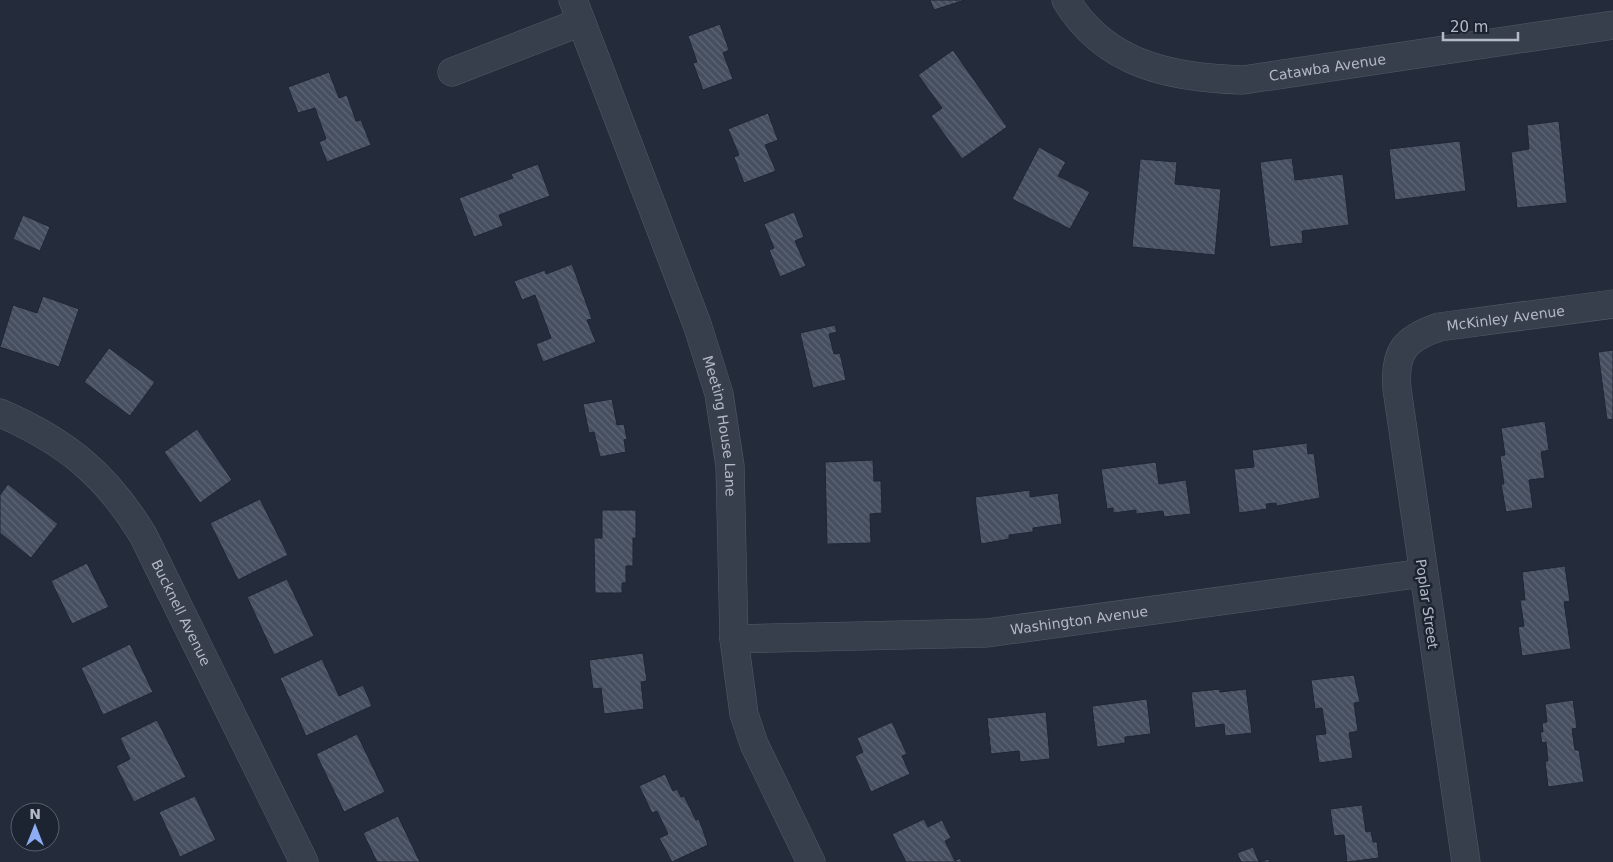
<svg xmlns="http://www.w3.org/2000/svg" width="1613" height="862" viewBox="0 0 1613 862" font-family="'DejaVu Sans',sans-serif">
	<defs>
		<pattern id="building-back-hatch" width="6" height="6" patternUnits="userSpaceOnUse" patternTransform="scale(1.25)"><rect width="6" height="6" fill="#464f60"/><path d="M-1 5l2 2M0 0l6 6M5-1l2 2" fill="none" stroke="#5e6675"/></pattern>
	</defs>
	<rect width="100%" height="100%" fill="#242c3c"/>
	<g fill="url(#building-back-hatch)" stroke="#1f2633">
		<polygon points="930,0 965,0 934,10"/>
		<polygon points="720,24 729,50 723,53 733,79 703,90 693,63 697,62 688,36"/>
		<polygon points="953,50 1007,127 962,159 931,116 942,108 918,75"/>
		<polygon points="329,72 339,98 347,95 356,121 361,120 371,145 327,162 319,142 326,139 315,108 298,113 288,87"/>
		<polygon points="768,113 778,140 765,145 776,171 744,183 734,157 739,155 728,129"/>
		<polygon points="1559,121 1567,203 1517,208 1511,152 1529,149 1527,125"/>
		<polygon points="1460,141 1466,191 1395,200 1389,149"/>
		<polygon points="1039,147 1066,162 1058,176 1090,192 1070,229 1012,199"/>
		<polygon points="1292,158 1295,180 1343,174 1349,225 1302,231 1303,243 1270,247 1260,162"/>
		<polygon points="1140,159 1177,162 1175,184 1221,189 1215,255 1132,247"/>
		<polygon points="538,164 550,196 499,215 503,226 474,237 459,198 513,178 511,174"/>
		<polygon points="794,212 804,237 795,241 806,266 780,277 769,250 774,248 764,224"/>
		<polygon points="23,215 50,227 40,251 13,239"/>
		<polygon points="572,264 592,319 587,320 596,342 543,362 536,344 551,338 535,295 522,300 514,281 545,270 546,274"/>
		<polygon points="43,296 79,309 59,367 0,347 13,305 37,313"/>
		<polygon points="835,325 837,332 829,334 834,354 840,353 846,380 813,388 800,333"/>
		<polygon points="109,348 155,382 130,416 84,382"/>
		<polygon points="1613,350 1613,419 1607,420 1598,352"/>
		<polygon points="612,399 617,425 624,424 627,439 624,440 626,452 600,457 594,432 589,433 583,404"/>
		<polygon points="1545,421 1549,450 1541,452 1545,478 1529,480 1533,508 1506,512 1501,484 1504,484 1500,456 1505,455 1501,428"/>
		<polygon points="197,429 232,480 200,503 164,452"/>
		<polygon points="1307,443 1308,454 1314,453 1320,498 1277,506 1276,503 1266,504 1267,509 1239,513 1234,469 1254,467 1252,450"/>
		<polygon points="873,460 874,481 881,481 882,513 870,514 871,543 827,544 825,462"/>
		<polygon points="1156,462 1159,484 1186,480 1191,514 1164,517 1163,511 1136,514 1136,510 1113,513 1113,508 1107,509 1101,469"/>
		<polygon points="8,484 58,524 31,558 0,533 0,495"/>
		<polygon points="1030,490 1030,497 1058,493 1062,524 1033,528 1033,532 1009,535 1009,539 981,544 975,497"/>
		<polygon points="260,499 288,555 238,580 210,523"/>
		<polygon points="602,510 636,510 636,538 633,538 633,566 626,566 626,583 622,583 622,593 595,593 594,538 602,538"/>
		<polygon points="87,563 109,607 72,624 51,581"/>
		<polygon points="1565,566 1570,601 1564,602 1571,649 1522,656 1518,627 1524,626 1520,600 1525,600 1522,572"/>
		<polygon points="287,579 314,636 274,655 247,597"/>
		<polygon points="130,644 153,692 103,715 81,668"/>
		<polygon points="643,653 647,681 641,682 644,709 604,714 601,688 593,689 589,660"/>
		<polygon points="322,659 339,696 363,685 372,706 306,736 280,678"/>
		<polygon points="1354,675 1360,702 1354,703 1358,731 1349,733 1353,758 1319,763 1315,735 1326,734 1322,708 1315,709 1311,680"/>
		<polygon points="1220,689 1220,692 1246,689 1252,733 1225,736 1224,724 1195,728 1191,692"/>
		<polygon points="1147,699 1151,734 1125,737 1125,743 1097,747 1092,706"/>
		<polygon points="1573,700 1577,728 1572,729 1575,750 1579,750 1584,782 1548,787 1545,761 1548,761 1546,742 1542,743 1540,732 1543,732 1542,723 1547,722 1545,704"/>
		<polygon points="1046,712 1050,759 1020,762 1019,751 991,754 987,718"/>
		<polygon points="157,720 186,777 134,802 116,766 130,759 120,738"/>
		<polygon points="892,722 907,754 902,756 910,774 871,792 855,756 863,752 857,738"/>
		<polygon points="357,734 385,792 344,812 316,754"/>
		<polygon points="665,774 673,791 677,789 681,797 684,796 696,820 699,819 708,845 672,862 659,838 668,834 657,811 652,813 639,786"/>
		<polygon points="195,796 216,840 180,857 159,812"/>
		<polygon points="1362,805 1366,832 1371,831 1373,842 1377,842 1379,858 1347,862 1344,835 1334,836 1330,809"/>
		<polygon points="398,816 420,862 377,862 363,833"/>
		<polygon points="924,819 928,827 942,820 951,838 945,841 955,861 960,858 962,862 906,862 892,834"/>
		<polygon points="1253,847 1259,862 1269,859 1270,862 1241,862 1237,853"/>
	</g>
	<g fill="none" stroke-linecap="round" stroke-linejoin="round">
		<g stroke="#535a67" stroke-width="29">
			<g id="street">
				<path id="s1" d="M573,0L697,324L719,394L730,466L734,639L744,714L754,744L811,862"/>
				<path id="s2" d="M1066,0C1105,65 1172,78 1243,80L1613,25"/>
				<polyline points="452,72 581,22"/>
				<path id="s3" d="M0,413C65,441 106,474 143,535L304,862"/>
				<path id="s4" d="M734,639L987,633L1423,573"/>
				<path id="s5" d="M1466,862L1397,389C1394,352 1404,339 1439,327L1613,304"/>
			</g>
		</g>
		<use href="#street" stroke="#383f4c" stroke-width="28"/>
	</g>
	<g text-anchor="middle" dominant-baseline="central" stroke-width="5" stroke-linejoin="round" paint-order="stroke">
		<g font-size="14" fill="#b4bac7" stroke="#1d2431">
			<text stroke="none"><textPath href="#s2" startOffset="289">Catawba Avenue</textPath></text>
			<text stroke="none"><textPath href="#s5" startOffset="629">McKinley Avenue</textPath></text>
			<text stroke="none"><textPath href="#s1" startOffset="452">Meeting House Lane</textPath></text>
			<text transform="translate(1427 604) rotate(82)">Poplar Street</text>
			<text stroke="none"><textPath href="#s3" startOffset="278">Bucknell Avenue</textPath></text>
			<text stroke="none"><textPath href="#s4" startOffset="346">Washington Avenue</textPath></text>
		</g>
	</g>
	<g transform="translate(35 827)"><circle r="24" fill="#1d2431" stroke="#59606d"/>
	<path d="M0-4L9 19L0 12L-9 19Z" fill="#8dacf3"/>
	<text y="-8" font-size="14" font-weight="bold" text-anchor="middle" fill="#b4bac7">N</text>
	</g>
	<path d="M1443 32v8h75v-8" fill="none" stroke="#b4bac7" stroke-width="2.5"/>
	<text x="1450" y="32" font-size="15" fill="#b4bac7" stroke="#1d2431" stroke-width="4" paint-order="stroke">20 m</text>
</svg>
